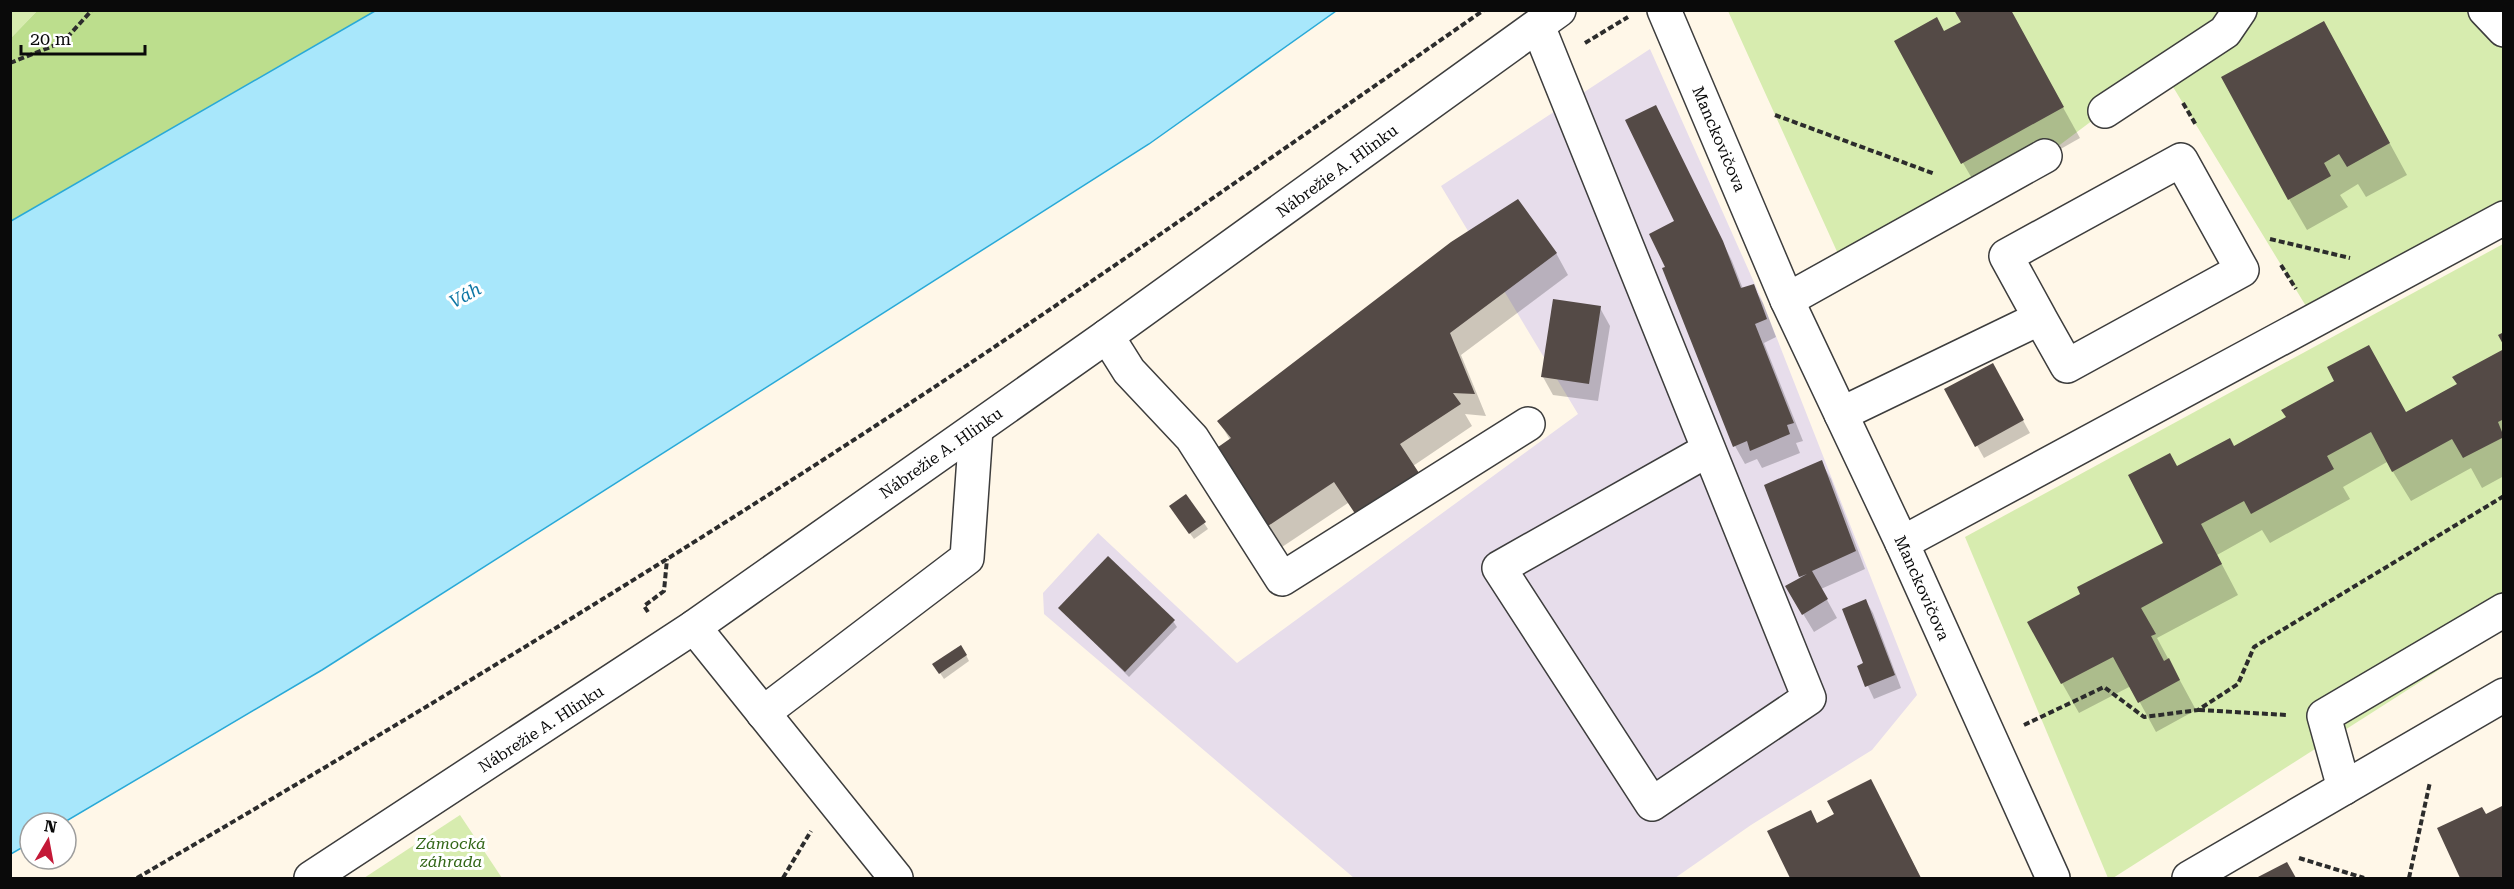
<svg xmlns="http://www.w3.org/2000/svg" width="2514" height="889" viewBox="0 0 2514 889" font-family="'Roboto Serif',serif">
	<rect width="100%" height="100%" fill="#fff7e8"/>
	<polygon fill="#e7ddeb" points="1650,49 1761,298 1917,695 1872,750 1751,825 1675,878 1354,878 1044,614 1043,593 1098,533 1237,663 1578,414 1441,186"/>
	<g fill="#d7ecaf">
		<polygon points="11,11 37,11 11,38"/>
		<polygon points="1728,11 2497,11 2504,17 2503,218 2315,321 2164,72 2105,111 2045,156 1844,267"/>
		<polygon points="2503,244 2503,629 2113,878 2108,878 1965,537"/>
		<polygon points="460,815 502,878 364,878"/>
	</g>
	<polygon fill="#bcde8d" points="37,11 37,10 375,11 11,221 11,38"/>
	<polygon fill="#a8e7fb" stroke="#29a9d7" stroke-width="1.5" points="375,11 375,10 1336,11 1149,144 322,670 63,823 30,823 30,843 11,854 11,221"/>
	<g fill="#0003">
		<polygon points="2009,10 2080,138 1981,194 1963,163 1944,33"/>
		<polygon points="2341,54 2407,175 2366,197 2358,184 2340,195 2348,207 2307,230 2289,199"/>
		<polygon points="1662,119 1732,261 1743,289 1753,286 1763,303 1776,337 1764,343 1803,441 1796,443 1800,453 1762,468 1757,459 1745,464 1735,446 1668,268 1676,222"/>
		<polygon points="1556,253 1568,275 1461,355 1486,416 1465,414 1472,426 1413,466 1431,496 1348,503 1273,553 1230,440 1219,421"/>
		<polygon points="1600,308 1610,326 1598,401 1553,395 1543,377"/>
		<polygon points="2504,351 2504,476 2482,488 2471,468 2411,501 2387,462 2343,487 2350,499 2270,543 2262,530 2217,555 2238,595 2157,638 2196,710 2156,732 2131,686 2079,713 2062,683 2082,595 2165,544 2177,468 2233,447 2406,414 2459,385"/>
		<polygon points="1992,365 2030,433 1984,458 1946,390"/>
		<polygon points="1821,462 1831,479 1865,569 1821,589 1837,618 1814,632 1787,587 1801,579 1766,486"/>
		<polygon points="1186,496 1208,529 1194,539 1175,513"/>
		<polygon points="1866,601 1873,613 1901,688 1874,699 1859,667 1865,664"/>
		<polygon points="1060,608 1173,621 1177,627 1129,677"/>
		<polygon points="966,655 969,661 944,679 938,670"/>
		<polygon points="1870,781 1921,878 1792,878 1769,832 1818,824 1836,815"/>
		<polygon points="2504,807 2504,878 2461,878 2439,829 2485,815"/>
	</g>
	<g fill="#544a46">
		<polygon points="1954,10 2011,10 2064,107 1961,164 1894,41 1937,17 1944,31 1961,22"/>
		<polygon points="2324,21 2390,143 2347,167 2339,154 2324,163 2331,176 2288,200 2221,77"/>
		<polygon points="1656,105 1723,241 1741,288 1754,284 1767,319 1755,324 1794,423 1787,425 1790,434 1750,451 1747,441 1733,447 1662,268 1665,267 1649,234 1674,221 1625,120"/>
		<polygon points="1518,199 1557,253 1450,333 1475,394 1453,393 1461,404 1400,444 1419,473 1356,515 1334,482 1259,532 1211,452 1231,438 1217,421 1451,242"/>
		<polygon points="1553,299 1601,306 1589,384 1541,377"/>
		<polygon points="2504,332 2504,346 2498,335"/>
		<polygon points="2369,345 2406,412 2457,384 2452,377 2504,349 2504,419 2498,422 2504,437 2463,458 2452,439 2392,472 2371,432 2327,456 2334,469 2251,514 2244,501 2201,524 2222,564 2141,608 2156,634 2151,636 2164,661 2169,658 2180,680 2138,703 2113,657 2061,684 2027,622 2080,594 2077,587 2163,543 2128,475 2170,453 2177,466 2230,438 2234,446 2286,417 2281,410 2334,381 2327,367"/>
		<polygon points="1993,363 2024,420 1975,447 1944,389"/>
		<polygon points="1822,460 1856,551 1812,571 1828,599 1802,615 1785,586 1807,574 1799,577 1764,485"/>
		<polygon points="1186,494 1206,522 1189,534 1169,506"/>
		<polygon points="1108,556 1175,620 1125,672 1058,608"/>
		<polygon points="1866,599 1895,675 1865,687 1857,666 1863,663 1842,609"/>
		<polygon points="961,645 967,655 939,674 932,664"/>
		<polygon points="1871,779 1921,878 1790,878 1767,831 1811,810 1817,823 1834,814 1827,801"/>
		<polygon points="2504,805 2504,876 2499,878 2460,878 2437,828 2482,807 2486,814"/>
		<polygon points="2287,862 2296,878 2256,878"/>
	</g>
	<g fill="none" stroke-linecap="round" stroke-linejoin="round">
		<g stroke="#3d3d3d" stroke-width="36">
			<g id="minor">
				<polyline points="1664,10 1787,300 1902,543 2053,878"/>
				<polyline points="2485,10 2504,30"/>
				<polyline points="1538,26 1809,698 1652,804 1499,568 1708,450"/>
				<polyline points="2105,111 2225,32 2240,10"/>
				<polyline points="1787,300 2045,156"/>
				<polyline points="1107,336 1129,371 1192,438 1282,579 1528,424"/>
				<polyline points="1841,414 2040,318 2067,366 2242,270 2181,160 2006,256 2040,318"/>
				<polyline points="1902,543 2504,218"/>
				<polyline points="694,627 896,878"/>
				<polyline points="763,713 967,558 976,429"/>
				<polyline points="2344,788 2324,716 2504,610"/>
				<polyline points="311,878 694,627 1107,336 1559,10"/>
				<polyline points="2189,878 2504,695"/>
			</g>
		</g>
		<g stroke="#2c2c2c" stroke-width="4" stroke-dasharray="6 3" stroke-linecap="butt">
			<polyline points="1585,43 1628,17"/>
			<polyline points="10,63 63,42 92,10"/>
			<polyline points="2183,103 2196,125"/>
			<polyline points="1775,115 1935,174"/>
			<polyline points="2270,239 2350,258"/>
			<polyline points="2281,265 2296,289"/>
			<polyline points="648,612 644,606 664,591 667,559"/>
			<polyline points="2199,710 2287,715"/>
			<polyline points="2024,725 2104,687 2144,717 2198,710 2238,684 2254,647 2504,496"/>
			<polyline points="2299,858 2364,878"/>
			<path d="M137,878C406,721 673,560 933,388C1118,265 1301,137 1484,10"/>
			<polyline points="783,878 811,831"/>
			<polyline points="2409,878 2430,782"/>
		</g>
		<use href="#minor" stroke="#fff" stroke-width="33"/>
	</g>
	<g text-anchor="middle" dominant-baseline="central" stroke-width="6" stroke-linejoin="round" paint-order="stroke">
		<g font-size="16" fill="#0a0a0a" stroke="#fff">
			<text transform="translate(1719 139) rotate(67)">Manckovičova</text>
			<text transform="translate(1337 171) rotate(-36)">Nábrežie A. Hlinku</text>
			<text transform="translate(941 453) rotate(-35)">Nábrežie A. Hlinku</text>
			<text transform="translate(1922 588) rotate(66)">Manckovičova</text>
			<text transform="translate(541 729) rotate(-33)">Nábrežie A. Hlinku</text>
		</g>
		<g font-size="16" font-style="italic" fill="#326617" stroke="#fff">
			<text x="451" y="843">Zámocká<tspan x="451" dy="18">záhrada</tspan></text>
		</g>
		<g font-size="18" font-style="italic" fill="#0c76a4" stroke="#fff">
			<text transform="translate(465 295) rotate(-29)">Váh</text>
		</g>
	</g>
	<rect width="2514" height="889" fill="none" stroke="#0a0a0a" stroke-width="24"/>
	<g transform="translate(48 841) rotate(10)"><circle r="28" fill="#ffffff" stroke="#9d9d9d" stroke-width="1.5"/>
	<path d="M0-4.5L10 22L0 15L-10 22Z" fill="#c41937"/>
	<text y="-9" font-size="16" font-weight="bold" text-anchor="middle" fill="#0a0a0a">N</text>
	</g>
	<path d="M21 45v9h124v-9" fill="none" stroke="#0a0a0a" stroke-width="3"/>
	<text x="30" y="45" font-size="18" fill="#0a0a0a" stroke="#ffffff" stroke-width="4.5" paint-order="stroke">20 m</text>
</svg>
